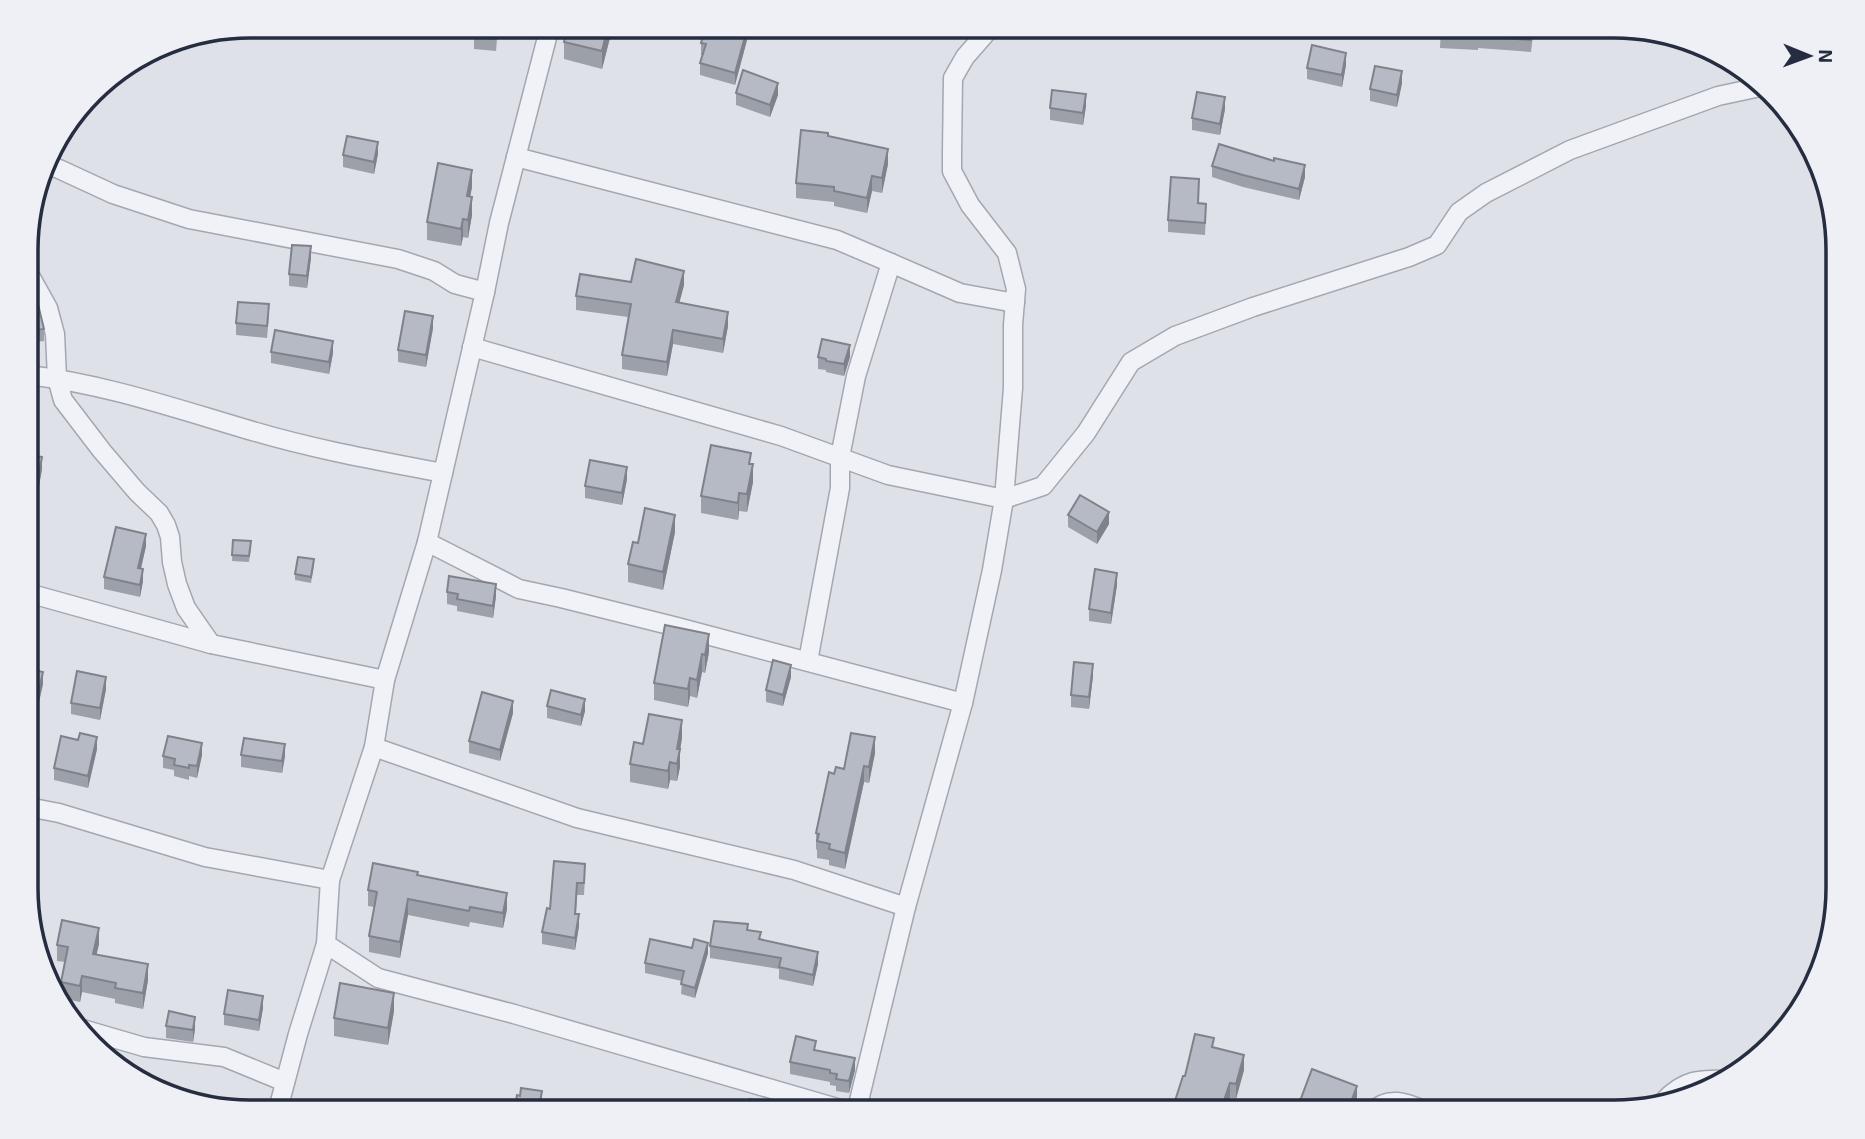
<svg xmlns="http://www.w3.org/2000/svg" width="1865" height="1139" viewBox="0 0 1865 1139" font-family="'Exo 2',sans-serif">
	<rect width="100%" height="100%" fill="#dee1e8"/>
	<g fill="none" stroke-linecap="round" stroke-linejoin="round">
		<g stroke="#a3a7b2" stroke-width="21">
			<g id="street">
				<polyline points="516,157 837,240 891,263"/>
				<polyline points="46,165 59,169 113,194 189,219 398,259 434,271 455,284 485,292"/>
				<polyline points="28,272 48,308 55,334 57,378 63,400 102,451 137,492 159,513 166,525 170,537 172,562 177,584 186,608 211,644"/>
				<polyline points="472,347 781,436 888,475 1004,499 1043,486 1086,433 1131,362 1175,336 1253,307 1409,257 1437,245 1459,212 1486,193 1570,150 1718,96 1760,87"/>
				<path d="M28,375C106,384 180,410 256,432C317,450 381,461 443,473"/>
				<polyline points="427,542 519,589 561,598 677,627 963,703"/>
				<polyline points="28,593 211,644 385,680"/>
				<polyline points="808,661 840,488 840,457 856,376 891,263 960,293 1015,303"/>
				<polyline points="374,747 577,818 794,870 906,907"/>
				<polyline points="28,807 59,813 205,857 330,880"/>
				<polyline points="326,944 330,880 374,747 385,680 427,542 485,292 499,223 550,26"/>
				<polyline points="79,1028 144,1047 224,1057 285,1082"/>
				<path d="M1663,1102C1684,1079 1700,1079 1729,1080"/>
				<path d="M1372,1112C1389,1094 1409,1104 1428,1112"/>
				<polyline points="277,1113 298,1034 326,944 378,978 514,1014 854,1113"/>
				<polyline points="856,1113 906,907 963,703 992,570 1004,499 1013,388 1013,325 1016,289 1007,253 970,205 952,171 952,153 953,78 965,57 986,33 995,26"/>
			</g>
		</g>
		<use href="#street" stroke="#f1f2f7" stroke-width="18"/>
	</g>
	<g fill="#9ca0a9">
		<polygon points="474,26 498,26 496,51 474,49"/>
		<polygon points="568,26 613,26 602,69 564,59 564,42"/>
		<polygon points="1441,26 1533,35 1531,52 1478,48 1478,50 1440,48"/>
		<polygon points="711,28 747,40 735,85 700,75 700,63 703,55 701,55 701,43"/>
		<polygon points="1346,65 1342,87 1307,79 1307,68"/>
		<polygon points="1402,83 1397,107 1370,101 1370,89"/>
		<polygon points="736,93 778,95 770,117 736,105"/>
		<polygon points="1086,106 1083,125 1050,120 1050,108"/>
		<polygon points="1225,109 1220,135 1192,130 1192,118"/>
		<polygon points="828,136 888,164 882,193 872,191 867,213 834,206 834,202 796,198 796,183"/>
		<polygon points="378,154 374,174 343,167 343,155"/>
		<polygon points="1212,166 1305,177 1299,200 1243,187 1212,177"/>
		<polygon points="472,187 470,197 472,215 468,238 463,237 461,246 427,240 427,222"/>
		<polygon points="1199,191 1198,203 1206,215 1205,235 1168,232 1168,220"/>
		<polygon points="311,258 307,288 289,286 289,274"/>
		<polygon points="631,282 684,285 679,302 728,326 723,353 673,344 667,376 622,369 622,355 628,317 576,310 576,296"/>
		<polygon points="28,287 44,329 44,341 28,343"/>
		<polygon points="269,316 267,338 236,335 236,323"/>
		<polygon points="433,328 426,367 398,362 398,350"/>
		<polygon points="271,352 333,353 329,374 271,363"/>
		<polygon points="818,357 850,357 844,376 826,372 826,370 818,369"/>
		<polygon points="28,454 42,469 33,519 28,518"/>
		<polygon points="751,464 753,482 747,512 739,511 738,520 701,513 701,496"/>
		<polygon points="627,479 622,505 585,498 585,486"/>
		<polygon points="1068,515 1109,524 1097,544 1068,527"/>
		<polygon points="675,532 663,590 628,582 628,564 638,543"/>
		<polygon points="233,540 251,547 249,562 232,561"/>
		<polygon points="146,546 141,569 143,581 140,597 104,589 104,577"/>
		<polygon points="314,565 311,583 295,580 295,574"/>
		<polygon points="1117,585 1111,624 1089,621 1089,609"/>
		<polygon points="447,592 496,596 493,618 457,611 457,606 447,604"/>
		<polygon points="665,625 709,652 705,673 702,672 697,698 690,696 688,707 654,700 654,683"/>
		<polygon points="28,669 43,684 38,706 28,703"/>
		<polygon points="1093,676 1089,709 1071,707 1071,695"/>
		<polygon points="791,677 783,706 766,702 766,690"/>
		<polygon points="106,689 100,720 71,714 71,703"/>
		<polygon points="547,706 585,711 581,726 547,718"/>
		<polygon points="513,713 500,761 469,753 469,741"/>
		<polygon points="682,738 680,750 680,767 677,781 670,780 668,789 630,782 630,764 643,744"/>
		<polygon points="78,740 97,749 88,788 54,780 54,768"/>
		<polygon points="875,753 869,783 864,782 845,869 829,865 829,860 817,858 817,850 816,849 816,833 834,774"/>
		<polygon points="202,755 197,778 189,776 189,780 174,776 174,770 163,768 163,756"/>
		<polygon points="241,755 285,756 282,773 241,767"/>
		<polygon points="418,875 507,909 503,928 470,922 469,927 408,915 400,958 369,952 369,936 374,907 368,906 368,890"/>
		<polygon points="585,876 584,895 577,895 576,914 579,926 575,950 542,944 542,932 550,909"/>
		<polygon points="748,930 761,940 818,964 813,986 779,979 779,969 710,958 710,946"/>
		<polygon points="99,944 96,955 148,980 143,1009 115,1003 115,999 82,992 80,1002 61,998 61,982 65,962 57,961 57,945"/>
		<polygon points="708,953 695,998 681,994 682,981 645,973 645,963"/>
		<polygon points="263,1008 259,1031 224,1025 224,1014"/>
		<polygon points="394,1011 388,1045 334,1036 334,1018"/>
		<polygon points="166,1026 195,1029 193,1042 166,1038"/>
		<polygon points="1214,1048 1244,1070 1236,1099 1230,1098 1225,1112 1173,1112 1173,1107 1185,1076"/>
		<polygon points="816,1050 855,1070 849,1093 836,1091 836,1086 830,1085 830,1082 790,1074 790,1062"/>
		<polygon points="1357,1098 1352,1112 1300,1112 1300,1101"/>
	</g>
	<g fill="#7f828a">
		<polygon points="608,26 613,26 602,69 602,51"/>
		<polygon points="747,29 747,40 735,85 735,73"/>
		<polygon points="1346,53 1346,65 1342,87 1342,75"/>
		<polygon points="1402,71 1402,83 1397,107 1397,95"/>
		<polygon points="778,83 778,95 770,117 770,105"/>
		<polygon points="1086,94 1086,106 1083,125 1083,113"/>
		<polygon points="1225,97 1225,109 1220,135 1220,124"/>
		<polygon points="378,142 378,154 374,174 374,162"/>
		<polygon points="888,149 888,164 882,193 882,178"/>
		<polygon points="1305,165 1305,177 1299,200 1299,189"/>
		<polygon points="472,170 472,187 467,214 467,196"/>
		<polygon points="872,176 872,191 867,213 867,198"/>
		<polygon points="472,197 472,215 468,238 468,220"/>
		<polygon points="463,219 463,237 461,246 461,229"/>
		<polygon points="311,246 311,258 307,288 307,276"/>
		<polygon points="684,271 684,285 676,316 676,302"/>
		<polygon points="728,312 728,326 723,353 723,339"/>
		<polygon points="433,316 433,328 426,367 426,355"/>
		<polygon points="673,330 673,344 667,376 667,362"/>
		<polygon points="333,341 333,353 329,374 329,362"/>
		<polygon points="850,345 850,357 844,376 844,364"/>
		<polygon points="42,457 42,469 33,519 33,507"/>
		<polygon points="753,464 753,482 747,512 747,494"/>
		<polygon points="627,467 627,479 622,505 622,493"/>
		<polygon points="739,493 739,511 738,520 738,503"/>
		<polygon points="1109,512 1109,524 1097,544 1097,532"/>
		<polygon points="675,515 675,532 663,590 663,572"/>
		<polygon points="146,534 146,546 138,580 138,568"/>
		<polygon points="143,569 143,581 140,597 140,585"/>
		<polygon points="1117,573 1117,585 1111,624 1111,613"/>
		<polygon points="496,584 496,596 493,618 493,606"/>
		<polygon points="709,634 709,652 705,673 705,655"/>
		<polygon points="702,654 702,672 697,698 697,680"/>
		<polygon points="1093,664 1093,676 1089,709 1089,697"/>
		<polygon points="791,665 791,677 783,706 783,695"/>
		<polygon points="43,672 43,684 38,706 38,694"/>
		<polygon points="106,677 106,689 100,720 100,708"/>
		<polygon points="690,678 690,696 688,707 688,689"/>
		<polygon points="585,699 585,711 581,726 581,715"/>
		<polygon points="513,701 513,713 500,761 500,750"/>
		<polygon points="682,720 682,738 680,750 680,767 677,781 677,749"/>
		<polygon points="97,737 97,749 88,788 88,776"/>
		<polygon points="875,737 875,753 869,783 869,767"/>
		<polygon points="202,743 202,755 197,778 197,766"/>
		<polygon points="285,744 285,756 282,773 282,761"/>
		<polygon points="670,762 670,780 668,789 668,771"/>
		<polygon points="864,766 864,782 845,869 845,853"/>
		<polygon points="507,893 507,909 503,928 503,913"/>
		<polygon points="408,899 408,915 400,958 400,942"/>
		<polygon points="579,914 579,926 575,950 575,938"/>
		<polygon points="99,928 99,944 93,970 93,954"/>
		<polygon points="708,943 708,953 695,998 695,988"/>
		<polygon points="818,952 818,964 813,986 813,975"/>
		<polygon points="148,964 148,980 143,1009 143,993"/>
		<polygon points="82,976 82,992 80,1002 80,986"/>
		<polygon points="394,993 394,1011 388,1045 388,1028"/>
		<polygon points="263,996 263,1008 259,1031 259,1020"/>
		<polygon points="195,1017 195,1029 193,1042 193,1030"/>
		<polygon points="1244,1055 1244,1070 1236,1099 1236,1084"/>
		<polygon points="855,1058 855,1070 849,1093 849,1081"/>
		<polygon points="127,1061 127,1075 124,1073"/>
		<polygon points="1230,1083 1230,1098 1225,1112 1220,1112"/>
		<polygon points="1357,1086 1357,1098 1352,1112 1347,1112"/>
		<polygon points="542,1091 542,1103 540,1113 538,1113"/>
	</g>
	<g fill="#b5bac5" stroke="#7f828a" stroke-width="2">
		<polygon points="474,26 497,26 496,39 474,37"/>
		<polygon points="568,26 608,26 602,51 564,42"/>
		<polygon points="706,26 711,28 711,26 738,26 747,29 735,73 700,63 706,44 701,43"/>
		<polygon points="1441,26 1532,26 1531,40 1478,36 1478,38 1440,36"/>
		<polygon points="1312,45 1346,53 1342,75 1307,68"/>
		<polygon points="1375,66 1402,71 1397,95 1370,89"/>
		<polygon points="743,70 778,83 770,105 736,93"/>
		<polygon points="1052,90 1086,94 1083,113 1050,108"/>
		<polygon points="1197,92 1225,97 1220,124 1192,118"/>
		<polygon points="801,130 828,133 828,136 888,149 882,178 872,176 867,198 834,191 834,187 796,183"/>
		<polygon points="347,136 378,142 374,162 343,155"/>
		<polygon points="1219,144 1274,161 1274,158 1305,165 1299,189 1243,175 1212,166"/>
		<polygon points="438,163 472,170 467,196 472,197 468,220 463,219 461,229 427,222"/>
		<polygon points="1171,177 1199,179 1198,203 1206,204 1205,223 1168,220"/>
		<polygon points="292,245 311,246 307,276 289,274"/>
		<polygon points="636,259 684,271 676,302 728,312 723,339 673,330 667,362 622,355 631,304 576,296 580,274 631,282"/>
		<polygon points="30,286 37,300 44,329 28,331 28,287"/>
		<polygon points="238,302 269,304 267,326 236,323"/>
		<polygon points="405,311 433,316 426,355 398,350"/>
		<polygon points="275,330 333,341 329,362 271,352"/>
		<polygon points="822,339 850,345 844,364 826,361 826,359 818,357"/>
		<polygon points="711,445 751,453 749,464 753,464 747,494 739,493 738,503 701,496"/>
		<polygon points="28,454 42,457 33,507 28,506"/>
		<polygon points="590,460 627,467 622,493 585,486"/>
		<polygon points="1080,495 1109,512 1097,532 1068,515"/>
		<polygon points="645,508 675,515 663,572 628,564 633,542 638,543"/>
		<polygon points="116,527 146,534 138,568 143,569 140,585 104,577"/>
		<polygon points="233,540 251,541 249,556 232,555"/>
		<polygon points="298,557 314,559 311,577 295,574"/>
		<polygon points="1095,569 1117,573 1111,613 1089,609"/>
		<polygon points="449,576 496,584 493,606 457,599 458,594 447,592"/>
		<polygon points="665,625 709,634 705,655 702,654 697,680 690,678 688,689 654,683"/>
		<polygon points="773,660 791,665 783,695 766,690"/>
		<polygon points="1074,662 1093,664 1089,697 1071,695"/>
		<polygon points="28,669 43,672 38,694 28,692"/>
		<polygon points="77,671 106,677 100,708 71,703"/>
		<polygon points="551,690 585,699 581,715 547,706"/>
		<polygon points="482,692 513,701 500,750 469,741"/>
		<polygon points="649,714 682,720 677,749 680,749 677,764 670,762 668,771 630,764 634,742 643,744"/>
		<polygon points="80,733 97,737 88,776 54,768 61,736 78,740"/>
		<polygon points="851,733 875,737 869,767 864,766 845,853 829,849 830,844 817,841 819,834 816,833 829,772 834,774 836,767 844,769"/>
		<polygon points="168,736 202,743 197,766 189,765 189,768 174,765 175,759 163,756"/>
		<polygon points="244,738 285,744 282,761 241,755"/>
		<polygon points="554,861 585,864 584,883 577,883 575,914 579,914 575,938 542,932 547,908 550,909"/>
		<polygon points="373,863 418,872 417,875 507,893 503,913 470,907 469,911 408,899 400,942 369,936 377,892 368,890"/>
		<polygon points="62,920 99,928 93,954 148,964 143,993 115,988 116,983 82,976 80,986 61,982 68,947 57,945"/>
		<polygon points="714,921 748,924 747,930 761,932 759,939 818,952 813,975 779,967 781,958 710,946"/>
		<polygon points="650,939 692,948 694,939 708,943 695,988 681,984 684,971 645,963"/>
		<polygon points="340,983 394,993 388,1028 334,1018"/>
		<polygon points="228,990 263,996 259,1020 224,1014"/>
		<polygon points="169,1011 195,1017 193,1030 166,1026"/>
		<polygon points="1195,1034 1214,1038 1212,1047 1244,1055 1236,1084 1230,1083 1220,1112 1192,1112 1173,1107 1183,1076 1185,1076"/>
		<polygon points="796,1036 816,1041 814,1050 855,1058 849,1081 836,1079 837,1074 830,1073 830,1070 790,1062"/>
		<polygon points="107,1056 127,1061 124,1073"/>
		<polygon points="1312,1069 1357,1086 1347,1112 1329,1112 1300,1101"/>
		<polygon points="521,1088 542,1091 538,1113 514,1113 517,1095 520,1096"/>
		<polygon points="750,1099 772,1104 770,1113 747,1113"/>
		<polygon points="1393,1105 1412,1112 1390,1112"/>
	</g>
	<path d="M0 0H1865V1139H0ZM250 38H1614A212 212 0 0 1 1826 250V888A212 212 0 0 1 1614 1100H250A212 212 0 0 1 38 888V250A212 212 0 0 1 250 38Z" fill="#eef0f6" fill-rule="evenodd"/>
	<path fill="none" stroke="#272d40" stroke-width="3.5" d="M250 38H1614A212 212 0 0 1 1826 250V888A212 212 0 0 1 1614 1100H250A212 212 0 0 1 38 888V250A212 212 0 0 1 250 38Z"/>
	<g transform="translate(1809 56) rotate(91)" stroke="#eef0f6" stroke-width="5" paint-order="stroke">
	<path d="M0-5L12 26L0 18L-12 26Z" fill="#272d40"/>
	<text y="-10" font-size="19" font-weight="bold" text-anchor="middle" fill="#272d40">N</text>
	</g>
</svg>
